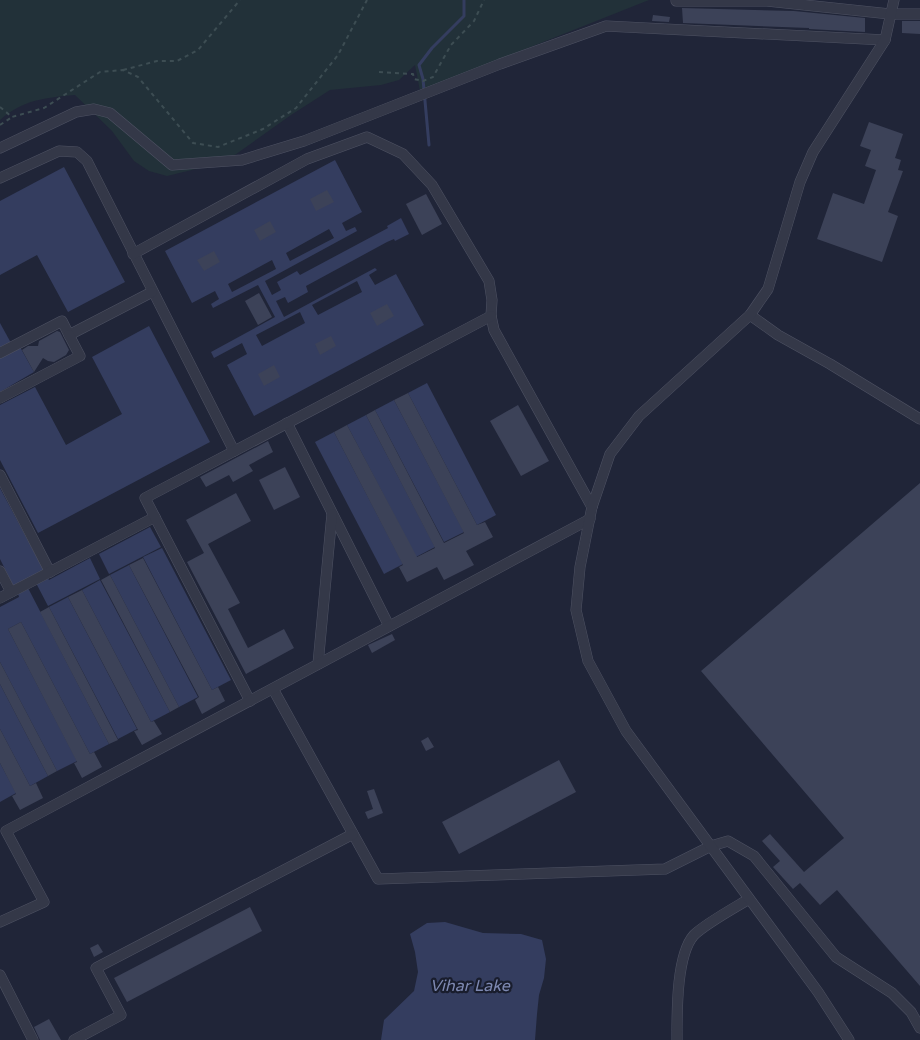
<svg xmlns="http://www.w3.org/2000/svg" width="920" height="1040" viewBox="0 0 920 1040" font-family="'Varela Round',sans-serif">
	<rect width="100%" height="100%" fill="#202538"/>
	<path fill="#223139" d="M0,0H649L420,91L415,65L399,80L381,85L330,90L291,115L225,162L167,176L149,171L134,161L112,131L75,95C45,98 24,99 0,120Z"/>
	<g fill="#343d5f" fill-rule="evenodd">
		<path d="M335,160L362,212L342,223L346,231L355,227L357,231L265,281L272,295L281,290L277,282L297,271L300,275L388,228L387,226L401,218L409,234L395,241L394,239L387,242L306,286L308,292L288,303L285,297L276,301L284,317L375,268L377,270L369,275L375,285L396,274L424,325L254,416L227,365L247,354L242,343L214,358L211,352L275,317L258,285L213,308L211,304L219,299L215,291L192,303L165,251ZM329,229L334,238L290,261L286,253ZM272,260L276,269L232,292L228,284ZM357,281L362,292L318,315L312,305ZM300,312L305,323L262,346L256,335Z"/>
		<polygon points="64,167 125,282 68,312 37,255 0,275 0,201"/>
		<polygon points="0,323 11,343 0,349"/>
		<polygon points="149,326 210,442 38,533 0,460 0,405 35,387 66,445 122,414 92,357"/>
		<polygon points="20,347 34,372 0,392 0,357"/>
		<polygon points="427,383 496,515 477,525 408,393"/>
		<polygon points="394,400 464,532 444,542 375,410"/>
		<polygon points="366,415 435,547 416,557 347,425"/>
		<polygon points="334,432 403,564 384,574 315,442"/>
		<polygon points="0,488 44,571 14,587 0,559"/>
		<polygon points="150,527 161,547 109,574 99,554"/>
		<polygon points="162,548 231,680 212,690 143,557"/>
		<polygon points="90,558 100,579 48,606 36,583 47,577 49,580"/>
		<polygon points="129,565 198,697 179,707 110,575"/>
		<polygon points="100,580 170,712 151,722 82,590"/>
		<polygon points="28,588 109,744 90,754 21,622 8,629 77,761 57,771 0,662 0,607 19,597 18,593"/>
		<polygon points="68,597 137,729 118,739 49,607"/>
		<polygon points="0,684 48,776 30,786 0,729"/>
		<polygon points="0,763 16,793 0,802"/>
		<polygon points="445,922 483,933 521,934 542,940 546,959 544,978 539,995 537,1014 535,1040 381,1040 384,1020 414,991 418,972 415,952 410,934 427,923"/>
	</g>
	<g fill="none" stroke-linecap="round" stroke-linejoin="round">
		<polyline stroke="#343d5f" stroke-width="3" points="429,145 423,79 419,65 432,48 464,16 464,0"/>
	</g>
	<g fill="#3c4258">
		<polygon points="682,8 794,11 865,18 865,32 809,29 809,28 683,23"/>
		<polygon points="653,15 670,17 669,22 652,21"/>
		<polygon points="902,21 920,21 920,34 902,33"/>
		<polygon points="869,122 903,134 895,158 901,160 898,170 903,171 888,212 898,216 882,262 817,239 833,193 864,204 876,170 865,166 871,150 860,146"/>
		<polygon points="327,190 334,202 316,211 310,199"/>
		<polygon points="426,194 442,224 422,235 406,204"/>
		<polygon points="270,221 276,232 260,241 254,230"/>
		<polygon points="214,251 220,262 204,271 197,260"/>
		<polygon points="259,293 272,317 258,325 245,301"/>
		<polygon points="387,304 394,316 377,326 370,313"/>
		<polygon points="57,331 60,332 69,350 66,355 54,362 48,361 43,358 34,372 22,350 28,346 38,346 39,341"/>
		<polygon points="331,336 336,346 320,355 315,344"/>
		<polygon points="274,365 280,377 264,386 258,374"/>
		<polygon points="408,393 477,525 485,522 493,537 466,551 474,565 444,580 437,567 407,582 399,567 403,565 334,432 347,425 417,557 435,548 366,415 375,410 444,543 464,533 394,400"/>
		<polygon points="518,405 549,461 521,476 490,421"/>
		<polygon points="268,441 273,452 249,465 253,471 233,482 229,475 206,487 200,477"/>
		<polygon points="285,467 300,497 274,510 259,480"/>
		<polygon points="920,483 920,986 837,890 820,905 800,883 793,889 773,867 780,861 762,841 770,834 804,872 844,838 701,671"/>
		<polygon points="236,493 251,521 208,544 240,603 228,609 248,648 284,629 294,648 246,674 187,562 204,553 186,520"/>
		<polygon points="143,558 212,690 218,687 225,701 202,714 195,700 199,697 129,565"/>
		<polygon points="110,575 179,707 170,712 101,580"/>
		<polygon points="82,590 151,722 154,721 162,734 142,745 134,731 138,730 68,597"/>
		<polygon points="49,607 118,740 109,744 40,612"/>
		<polygon points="21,622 90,754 94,752 102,767 82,778 74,763 77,762 8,629"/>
		<polygon points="392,634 395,640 372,653 368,645"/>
		<polygon points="0,662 57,771 48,776 0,684"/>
		<polygon points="0,729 30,786 36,783 43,798 20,810 12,796 16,794 0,763"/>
		<polygon points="428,737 434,747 426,751 421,741"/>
		<polygon points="559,760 576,792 459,854 442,822"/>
		<polygon points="374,789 383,813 368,819 365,812 373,809 367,791"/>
		<polygon points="250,907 262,931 127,1002 114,978"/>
		<polygon points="98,944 103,952 94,957 90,948"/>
		<polygon points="49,1019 61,1040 40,1040 34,1027"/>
	</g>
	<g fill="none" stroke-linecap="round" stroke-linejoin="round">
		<g stroke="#4e5263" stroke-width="11">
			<g id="minor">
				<polyline points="676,1 767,1 890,14 920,14"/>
				<polyline points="0,148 76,112 94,109 110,113 172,165 242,160 304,141 500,64 606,26 885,40"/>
				<polyline points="0,178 59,151 77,152 87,161 234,451"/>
				<polyline points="133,254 307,159 367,137 403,154 432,185 489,281 492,300 491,316 494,330 592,507"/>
				<polyline points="750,315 778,335 830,364 920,419"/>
				<polyline points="0,353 62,321 69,335 152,292"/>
				<polyline points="0,398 80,356 69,335"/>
				<polyline points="287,423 389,626"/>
				<polyline points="0,475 50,572"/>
				<polyline points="0,571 11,592"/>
				<polyline points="0,598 155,517"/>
				<polyline points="318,664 332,514"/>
				<polyline points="273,689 378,879 665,869 711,846 728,841 754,856 836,957 892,993 911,1012 920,1028"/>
				<polyline points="250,701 145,498 491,316"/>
				<polyline points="0,922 44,902 6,831 590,519"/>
				<polyline points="0,975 33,1040"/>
				<polyline points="74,1040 121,1015 96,968 353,834"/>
				<path d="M677,1040C677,1014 676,955 694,935C705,924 734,908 749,899"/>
				<polyline points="849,1040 818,992 626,731 588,661 576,610 580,567 592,507 610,454 639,416 750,315 768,289 800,182 813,152 885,40 894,0"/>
			</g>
		</g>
		<g stroke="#3d4d53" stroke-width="2" stroke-dasharray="4 4" stroke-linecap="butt">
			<polyline points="123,70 157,61 177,61 198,50 240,0"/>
			<polyline points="379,72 413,74 414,79 423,81 433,77 451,45 474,21 484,0"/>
			<polyline points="0,107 12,117 44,108 100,72 123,70 138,77 193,143 218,147 263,129 296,108 338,55 367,0"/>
			<polyline points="0,125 12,117"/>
		</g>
		<use href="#minor" stroke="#343848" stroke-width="10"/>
	</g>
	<g text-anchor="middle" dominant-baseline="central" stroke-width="4.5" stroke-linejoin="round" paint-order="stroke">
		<g font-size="16" font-style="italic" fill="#7e89b2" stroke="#191d2d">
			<text x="470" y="986">Vihar Lake</text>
		</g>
	</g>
</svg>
